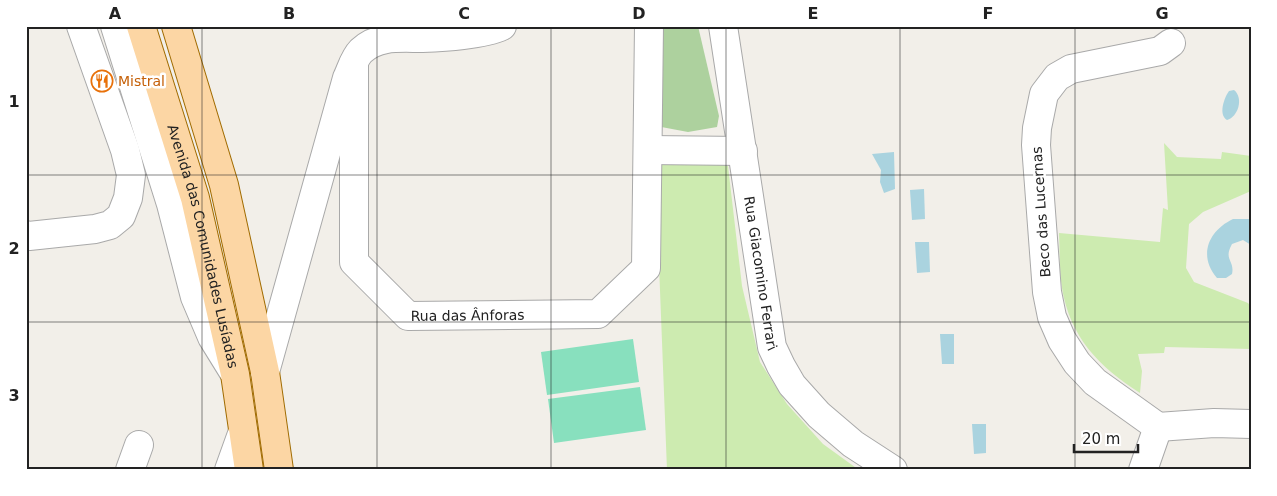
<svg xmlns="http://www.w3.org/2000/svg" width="1277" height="496" viewBox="0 0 1277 496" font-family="'DejaVu Sans',sans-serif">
	<rect width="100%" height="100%" fill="#f2efe9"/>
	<g fill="#cdebb0">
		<path d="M1164,143L1177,157L1221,159L1222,152L1251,156V191L1203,212L1189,224L1186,268L1194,282L1248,303L1251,307V349L1165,347L1164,353L1138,354L1142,371L1140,393C1099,367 1070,337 1062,288C1059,270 1060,251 1059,233L1160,242L1163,208L1168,210Z"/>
		<polygon points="655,162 714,162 728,166 742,286 760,362 787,404 823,444 859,470 667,470"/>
	</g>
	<polygon fill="#add19e" points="657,26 698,26 719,116 717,127 688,132 656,126"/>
	<g fill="#88e0be">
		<polygon points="633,339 639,382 547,395 541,352"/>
		<polygon points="640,387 646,430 554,443 548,399"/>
	</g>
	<g fill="#aad3df">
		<path d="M1234,90C1244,98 1238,117 1227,120C1218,115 1224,98 1229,91Z"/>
		<polygon points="894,152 895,189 884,193 880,182 881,170 872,154"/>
		<polygon points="924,189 925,219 912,220 910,190"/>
		<path d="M1233,219H1251V245L1243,240L1232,244C1223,260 1235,260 1232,274L1226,278H1217C1198,256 1208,231 1233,219Z"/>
		<polygon points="915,242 929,242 930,272 917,273"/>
		<polygon points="940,334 954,334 954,364 942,364"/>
		<polygon points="972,424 986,424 986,453 974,454"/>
	</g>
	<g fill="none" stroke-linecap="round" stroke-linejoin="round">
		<g stroke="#a9a9a9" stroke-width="30">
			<g id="minor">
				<polyline points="115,26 171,204 195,297 212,337 233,371"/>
				<path id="s1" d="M723,26L772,347L781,366L792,385L819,415L853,444L893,470"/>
				<path id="s2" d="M354,63V262L408,316L598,314L646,268L649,26"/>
				<polyline points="648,150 743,151"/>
				<polyline points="26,235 29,236 95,229 110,225 121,216 128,198 131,175 125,150 81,26"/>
				<path d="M265,372L347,78C351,70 354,58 361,51C378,35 400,38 422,38C443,37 483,35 502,26"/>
				<polyline points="1158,427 1095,382 1077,363 1062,340 1052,317 1047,292 1036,145 1037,128 1044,94 1057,77 1071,69 1160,51 1171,43"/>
				<polyline points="1158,427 1214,423 1251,424"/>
				<polyline points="130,470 139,445"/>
				<polyline points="229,470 243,431"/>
				<polyline points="1143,470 1158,427"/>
			</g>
		</g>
		<g stroke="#a06b00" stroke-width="30">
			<g id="major">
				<path id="s3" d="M141,26L195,198L235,374L249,470"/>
				<polyline points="176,26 224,185 265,372 279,470"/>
			</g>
		</g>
		<use href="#minor" stroke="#fff" stroke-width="28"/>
		<use href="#major" stroke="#fcd6a4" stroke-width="28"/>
	</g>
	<path fill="none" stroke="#222" stroke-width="1" stroke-opacity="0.55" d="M202,26V470M377,26V470M551,26V470M726,26V470M900,26V470M1075,26V470M26,175H1251M26,322H1251"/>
	<defs>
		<g id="restaurant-ring" transform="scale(1.125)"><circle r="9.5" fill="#fff" stroke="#e8710a" stroke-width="1.5"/><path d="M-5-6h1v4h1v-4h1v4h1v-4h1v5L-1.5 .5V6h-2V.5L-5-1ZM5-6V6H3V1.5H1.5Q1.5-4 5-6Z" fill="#e8710a"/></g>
	</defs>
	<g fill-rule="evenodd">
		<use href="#restaurant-ring" x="102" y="81"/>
	</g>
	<g text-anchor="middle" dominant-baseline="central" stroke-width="5" stroke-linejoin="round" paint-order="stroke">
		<g font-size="14" fill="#c56008" stroke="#fff" text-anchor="start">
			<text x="118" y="81">Mistral</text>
		</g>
		<g font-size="14" fill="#222" stroke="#fff">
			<text transform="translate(1041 212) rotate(-94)">Beco das Lucernas</text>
			<text stroke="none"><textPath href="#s3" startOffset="229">Avenida das Comunidades Lusíadas</textPath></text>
			<text stroke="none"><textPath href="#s1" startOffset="250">Rua Giacomino Ferrari</textPath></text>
			<text stroke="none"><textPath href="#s2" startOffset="335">Rua das Ânforas</textPath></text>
		</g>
	</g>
	<rect width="1277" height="496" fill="none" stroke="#ffffff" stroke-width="55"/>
	<path d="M1074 444v8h64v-8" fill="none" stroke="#222222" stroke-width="2.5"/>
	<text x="1082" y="444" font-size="15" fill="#222222" stroke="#ffffff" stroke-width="4" paint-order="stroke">20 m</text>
	<rect x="28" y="28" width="1222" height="440" fill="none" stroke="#222" stroke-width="2"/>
	<g font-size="16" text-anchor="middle" font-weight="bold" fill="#222">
		<text x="115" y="19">A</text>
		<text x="289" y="19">B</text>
		<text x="464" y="19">C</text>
		<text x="639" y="19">D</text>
		<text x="813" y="19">E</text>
		<text x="988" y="19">F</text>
		<text x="1162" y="19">G</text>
		<text x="14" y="107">1</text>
		<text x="14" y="254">2</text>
		<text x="14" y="401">3</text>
	</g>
</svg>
